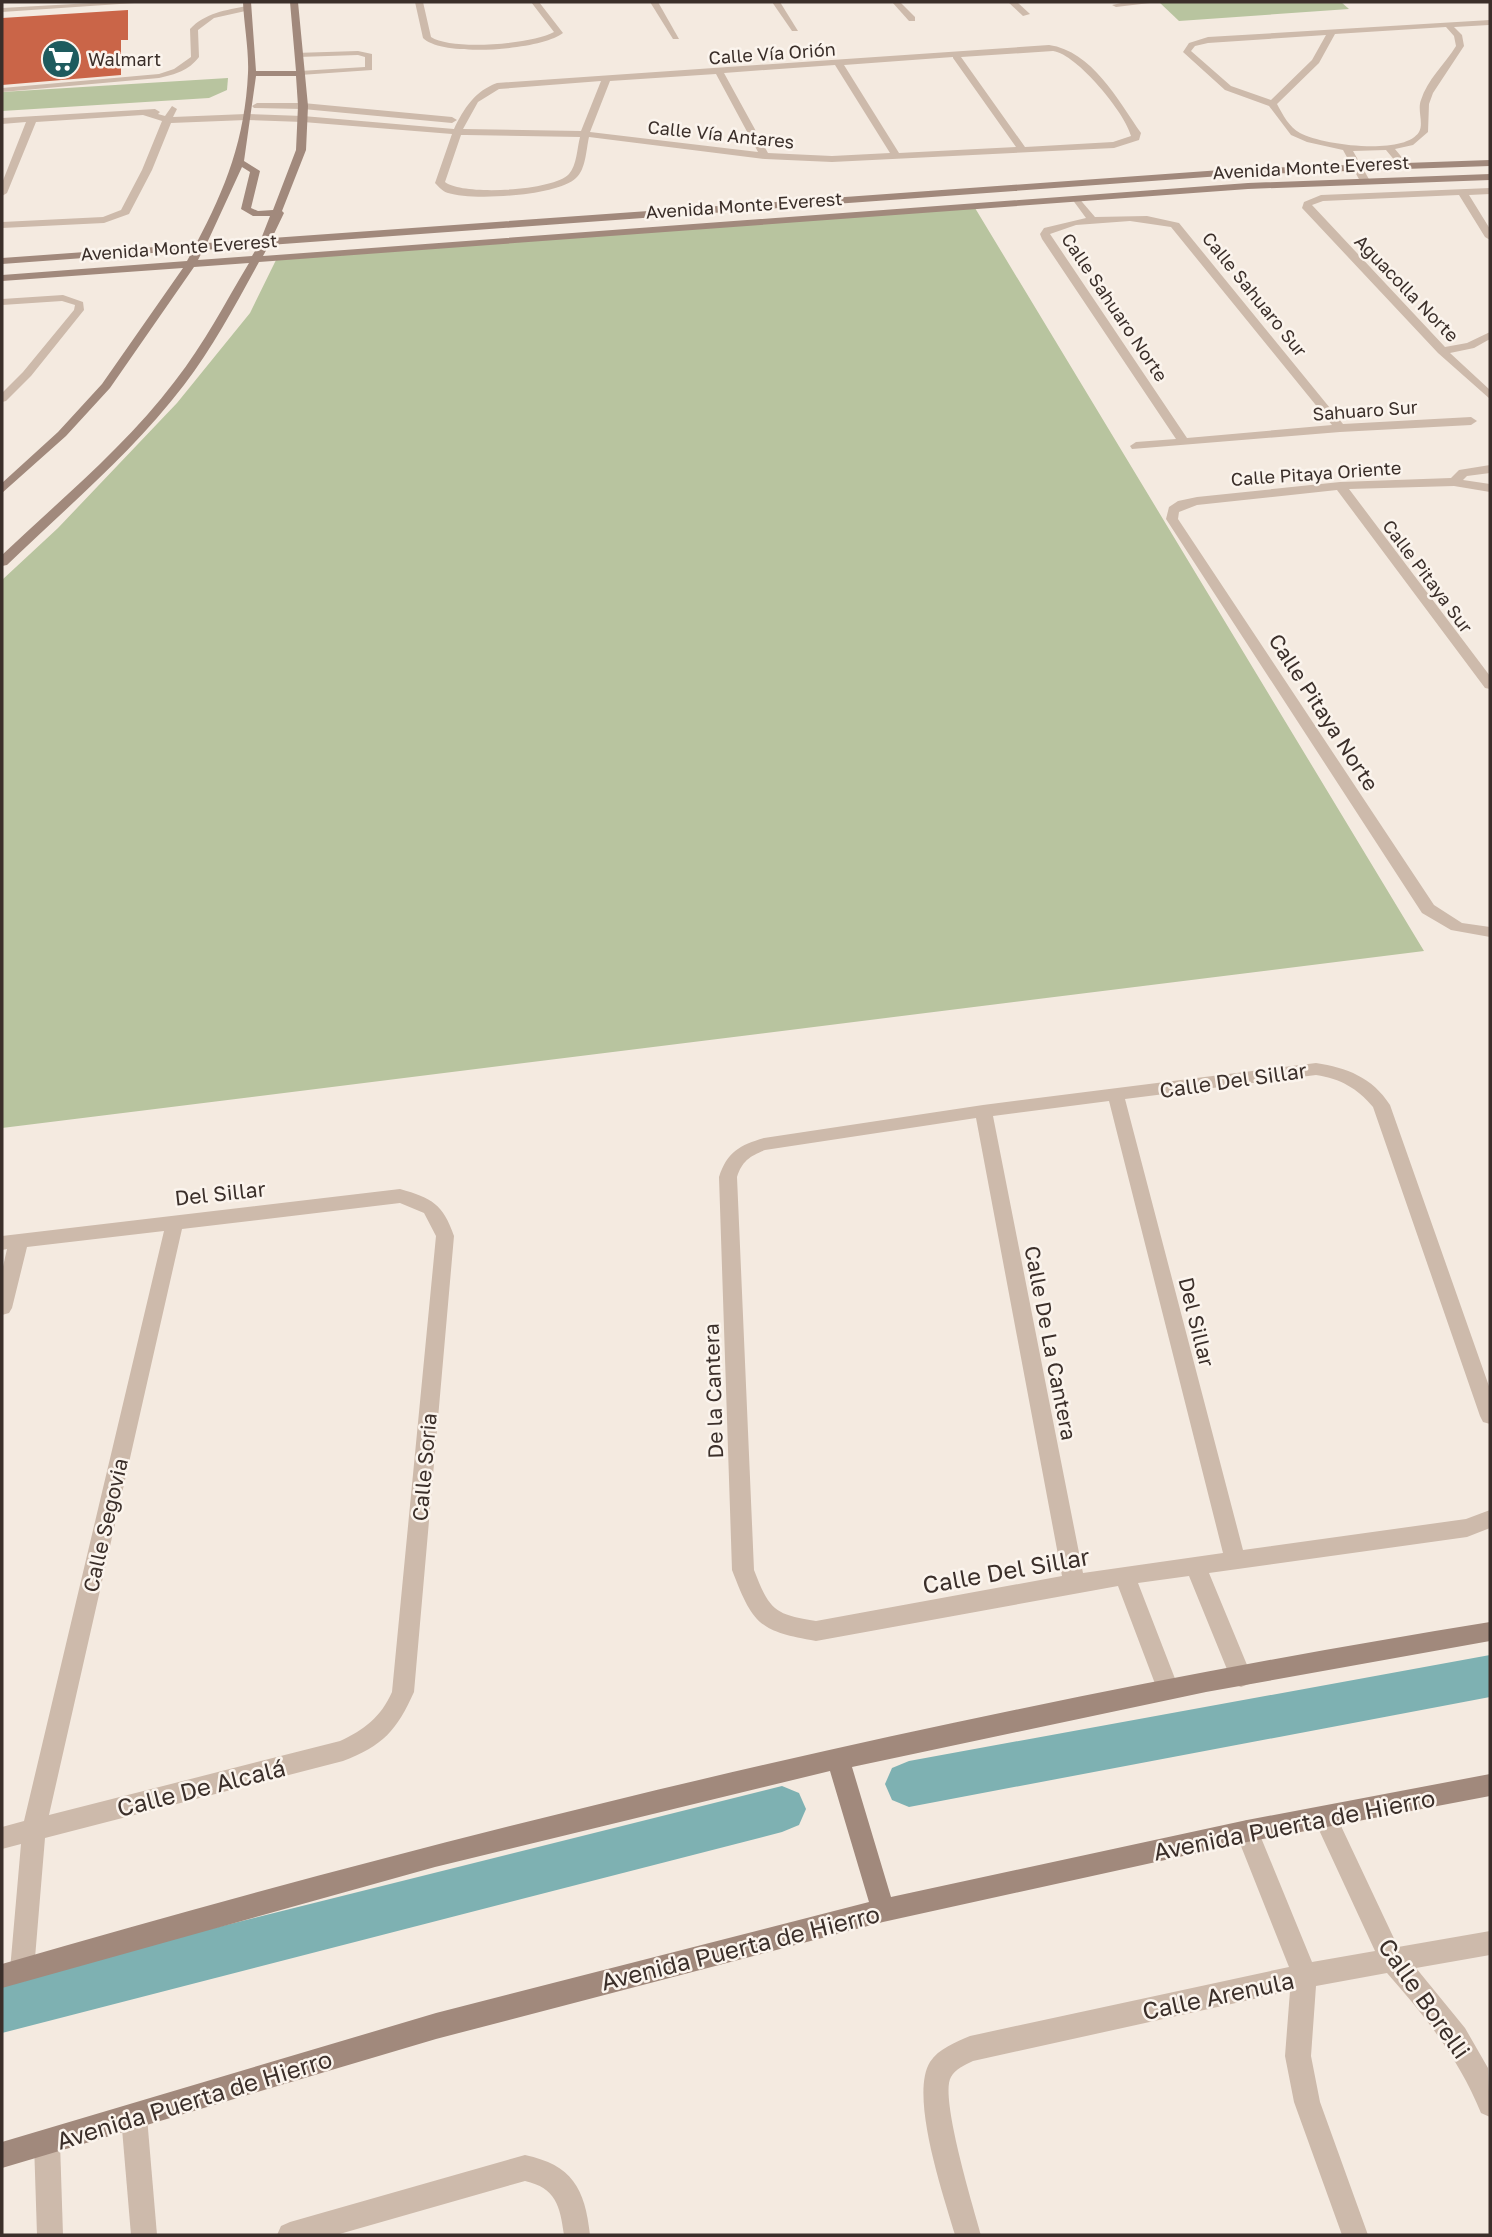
<svg xmlns="http://www.w3.org/2000/svg" width="1492" height="2237" viewBox="0 0 1492 2237" font-family="'Golos Text',sans-serif">
	<rect width="100%" height="100%" fill="#f4eae0"/>
	<g fill="#b8c49f">
		<polygon points="1159,2 1341,2 1349,9 1179,21"/>
		<polygon points="228,78 227,90 209,98 2,111 2,92"/>
		<polygon points="975,208 1424,951 2,1128 2,580 58,528 177,403 250,313 276,260"/>
	</g>
	<g fill="none" stroke-linecap="round" stroke-linejoin="round">
		<g fill="#7eb1b2" fill-rule="evenodd">
			<polygon points="1490,1655 1490,1697 909,1807 892,1800 885,1784 892,1768 909,1761"/>
			<polygon points="782,1786 799,1793 806,1809 799,1825 782,1832 2,2033 2,1981"/>
		</g>
	</g>
	<polygon fill="#ca6548" points="128,10 128,40 121,40 121,75 2,85 2,18"/>
	<g fill="none" stroke-linecap="round" stroke-linejoin="round">
		<g fill="#cdbaab" fill-rule="evenodd">
			<polygon points="110,2 149,2 2,12 2,8"/>
			<path d="M247,6L250,10L214,18L198,30L199,57C188,71 176,74 159,78L2,92V88L159,74L174,69L191,57L190,29C205,13 226,10 247,6Z"/>
			<polygon points="358,51 372,54 372,70 300,75 296,73 300,71 365,67 365,57 358,55 298,57 295,53"/>
			<polygon points="63,295 83,302 84,310 31,376 6,401 2,402 2,393 23,372 74,310 75,305 62,301 2,305 2,299"/>
		</g>
		<g fill="#cdbaab" fill-rule="evenodd">
			<path d="M415,2H423L431,37C452,51 532,44 554,32L531,2H539L563,33C542,50 443,58 423,38Z"/>
			<polygon points="650,2 658,2 679,39 673,39"/>
			<polygon points="772,2 780,2 798,31 792,31"/>
			<polygon points="892,2 900,2 915,17 915,21 909,21"/>
			<polygon points="1008,2 1017,2 1030,14 1023,16"/>
			<polygon points="1126,2 1158,2 1116,7 1112,5"/>
			<path d="M1490,20L1489,25L1454,27L1462,35L1464,46L1433,93L1429,104L1428,132L1413,145L1395,149L1409,166L1407,168H1401L1386,150L1353,151L1370,181L1365,184L1360,181L1343,150L1307,142L1291,135L1269,106L1225,90L1183,52L1189,43L1208,37ZM1446,27L1454,36L1456,46C1445,64 1427,80 1421,100C1417,110 1424,123 1419,132C1404,156 1322,145 1300,133C1289,127 1283,115 1277,104L1319,63L1335,34ZM1326,35L1312,60L1271,100L1231,86L1191,51L1195,46L1208,43Z"/>
			<path d="M1049,45C1092,51 1118,100 1141,133L1139,140L1114,148L832,162L765,159L589,137C586,150 586,169 576,178C558,196 472,201 448,193C442,191 439,187 435,183L452,134L303,122L246,120L171,123L152,170L129,214L104,223L2,228V222L103,217L121,210L142,170L162,121L143,115L36,122L7,193L2,196V183L26,122L2,124V118L155,109L160,112L158,114L165,116L172,106L177,109L173,117L246,114L303,116L454,129C464,108 475,91 497,83ZM1053,51C1077,54 1126,114 1131,136L1113,142L1025,147L961,57ZM953,57V58L1016,147L899,153L844,65ZM835,65L890,153L832,156L768,153L724,73ZM716,74L758,152L590,132L610,81ZM601,81L581,131L463,129L478,102L499,89ZM461,135H466L580,137C577,148 577,165 569,174C554,191 462,196 445,182Z"/>
			<polygon points="257,103 303,103 452,117 457,120 452,123 303,109 254,108 252,106"/>
			<polygon points="1490,188 1490,194 1469,195 1490,229 1490,240 1485,237 1459,195 1323,201 1312,205 1445,347 1467,343 1490,332 1490,339 1474,348 1450,353 1490,390 1490,399 1438,353 1302,208 1304,202 1321,195"/>
			<path d="M1077,196L1095,217L1147,216L1179,223L1343,424L1471,417L1477,421L1471,425L1340,432L1132,449L1130,446L1136,442L1176,439L1042,239L1040,234L1044,228L1086,218L1072,199ZM1130,221L1171,227L1332,425L1187,438L1050,234L1076,225Z"/>
			<polygon points="1490,465 1490,473 1467,476 1463,480 1490,484 1490,492 1454,486 1349,489 1490,676 1490,689 1485,688 1337,490 1197,505 1179,512 1178,519 1434,905 1462,923 1490,927 1490,937 1451,930 1422,913 1166,519 1169,507 1178,501 1197,497 1340,482 1451,478 1459,470"/>
			<path d="M1316,1063C1347,1068 1372,1077 1390,1105L1490,1389V1424L1483,1422L1480,1416L1373,1107C1357,1088 1341,1079 1316,1075L1125,1099L1243,1550L1466,1519L1490,1510V1528L1467,1537L1209,1573L1252,1677L1249,1684L1241,1687L1233,1684L1189,1576L1138,1583L1179,1689L1176,1696L1168,1699L1160,1696L1157,1689L1118,1586L816,1641C758,1631 753,1624 732,1570L719,1177C727,1152 740,1145 764,1138L983,1105ZM1109,1101L1223,1553L1083,1573L993,1116ZM976,1118L1062,1576L816,1621C774,1615 769,1609 754,1570L737,1177C742,1161 750,1156 765,1150Z"/>
			<path d="M400,1189C432,1198 443,1204 454,1236L414,1692C397,1730 383,1746 343,1761L45,1838L34,1970L31,1979L22,1982L13,1979L10,1970L21,1844L2,1849V1827L24,1821L164,1231L27,1247L12,1308L9,1313L2,1315V1271L7,1249L2,1250V1236ZM400,1203L424,1213L436,1236L392,1692C381,1717 364,1730 340,1741L49,1815L182,1229Z"/>
			<path d="M1325,1806L1333,1809L1398,1947L1490,1931V1955L1416,1968L1465,2028L1488,2068L1490,2117L1481,2113C1459,2059 1426,2017 1387,1973L1316,1986L1311,2056L1320,2102L1368,2235H1342L1294,2102L1285,2056L1290,1991L973,2061C965,2065 955,2069 951,2077C939,2096 974,2209 981,2235H955C944,2197 909,2096 930,2062C938,2049 956,2042 970,2036L1289,1967L1235,1831L1239,1823L1247,1820L1255,1823L1312,1962L1375,1951L1313,1817L1317,1809Z"/>
			<polygon points="134,2104 143,2108 147,2117 157,2235 131,2235 121,2117 125,2108"/>
			<polygon points="47,2130 56,2134 60,2143 63,2235 37,2235 34,2143 38,2134"/>
			<path d="M525,2155C572,2165 585,2188 590,2235H564C560,2206 556,2188 525,2181L336,2235H277L281,2226L290,2222Z"/>
		</g>
		<g fill="#a1897c" fill-rule="evenodd">
			<path d="M243,2H251L256,71H296L290,2H298L308,106L306,150L282,211L284,213L272,238L1235,169L1490,160V166L1235,175L269,245L263,256L1248,183L1490,174V180L1248,189L259,262C236,304 213,347 184,385C133,452 67,507 7,565L2,566V555C61,499 126,446 175,381C204,344 225,303 249,263L194,267L110,388L66,436L2,493V483L58,432L102,384L183,268L2,281V275L187,261L193,250L2,264V258L196,244C226,188 245,138 248,73C249,50 244,25 243,2ZM256,76H296L298,106L296,150L273,210L258,211L251,208L260,171L244,161ZM242,167L250,172L241,209L253,216H270L261,239L207,243ZM258,246L252,256L198,260L203,250Z"/>
			<path d="M1490,1622V1641L1206,1692L852,1767L891,1897L1247,1820L1490,1774V1796L1247,1842L883,1922L436,2039L2,2168V2142L436,2013L869,1902L830,1771L435,1867L2,1988V1964C491,1822 988,1703 1490,1622Z"/>
		</g>
	</g>
	<defs>
		<g id="supermarket-disc" transform="scale(2.0125)"><circle r="9.5" fill="#1e5b5e" stroke="#fbf4ed"/><path d="M-6-5.5h2.5l.6 2H6L4.5 2H-2.5L-4.4-4H-6ZM-1.5 3.2a1.3 1.3 0 1 0 .1 0ZM3 3.2a1.3 1.3 0 1 0 .1 0Z" fill="#fff"/></g>
	</defs>
	<g fill-rule="evenodd">
		<use href="#supermarket-disc" x="61" y="59"/>
	</g>
	<g text-anchor="middle" dominant-baseline="central" stroke-width="5" stroke-linejoin="round" paint-order="stroke">
		<g font-size="18" fill="#3b2f2a" stroke="#fbf4ed">
			<text transform="translate(772 53) rotate(-4)">Calle Vía Orión</text>
			<text transform="translate(721 134) rotate(6)">Calle Vía Antares</text>
			<text transform="translate(1311 167) rotate(-3)">Avenida Monte Everest</text>
			<text transform="translate(744 205) rotate(-4)">Avenida Monte Everest</text>
			<text transform="translate(179 247) rotate(-4)">Avenida Monte Everest</text>
			<text transform="translate(1407 288) rotate(46)">Aguacolla Norte</text>
			<text transform="translate(1255 294) rotate(51)">Calle Sahuaro Sur</text>
			<text transform="translate(1115 307) rotate(56)">Calle Sahuaro Norte</text>
			<text transform="translate(1365 410) rotate(-4)">Sahuaro Sur</text>
			<text transform="translate(1316 473) rotate(-4)">Calle Pitaya Oriente</text>
			<text transform="translate(1428 576) rotate(53)">Calle Pitaya Sur</text>
		</g>
		<g font-size="18" fill="#3b2f2a" stroke="#fbf4ed" text-anchor="start">
			<text x="88" y="59">Walmart</text>
		</g>
		<g font-size="21" fill="#3b2f2a" stroke="#fbf4ed">
			<text transform="translate(1324 712) rotate(57)">Calle Pitaya Norte</text>
			<text transform="translate(1233 1080) rotate(-8)">Calle Del Sillar</text>
			<text transform="translate(220 1193) rotate(-6)">Del Sillar</text>
			<text transform="translate(1197 1322) rotate(76)">Del Sillar</text>
			<text transform="translate(1051 1343) rotate(79)">Calle De La Cantera</text>
			<text transform="translate(713 1391) rotate(-92)">De la Cantera</text>
			<text transform="translate(424 1467) rotate(-85)">Calle Soria</text>
			<text transform="translate(105 1525) rotate(-77)">Calle Segovia</text>
		</g>
		<g font-size="24" fill="#3b2f2a" stroke="#fbf4ed">
			<text transform="translate(1006 1570) rotate(-10)">Calle Del Sillar</text>
			<text transform="translate(201 1787) rotate(-14)">Calle De Alcalá</text>
			<text transform="translate(1294 1824) rotate(-11)">Avenida Puerta de Hierro</text>
			<text transform="translate(740 1947) rotate(-14)">Avenida Puerta de Hierro</text>
			<text transform="translate(1218 1995) rotate(-12)">Calle Arenula</text>
			<text transform="translate(1425 1998) rotate(55)">Calle Borelli</text>
			<text transform="translate(194 2099) rotate(-17)">Avenida Puerta de Hierro</text>
		</g>
	</g>
	<rect width="1492" height="2237" fill="none" stroke="#3b2f2a" stroke-width="7"/>
</svg>
